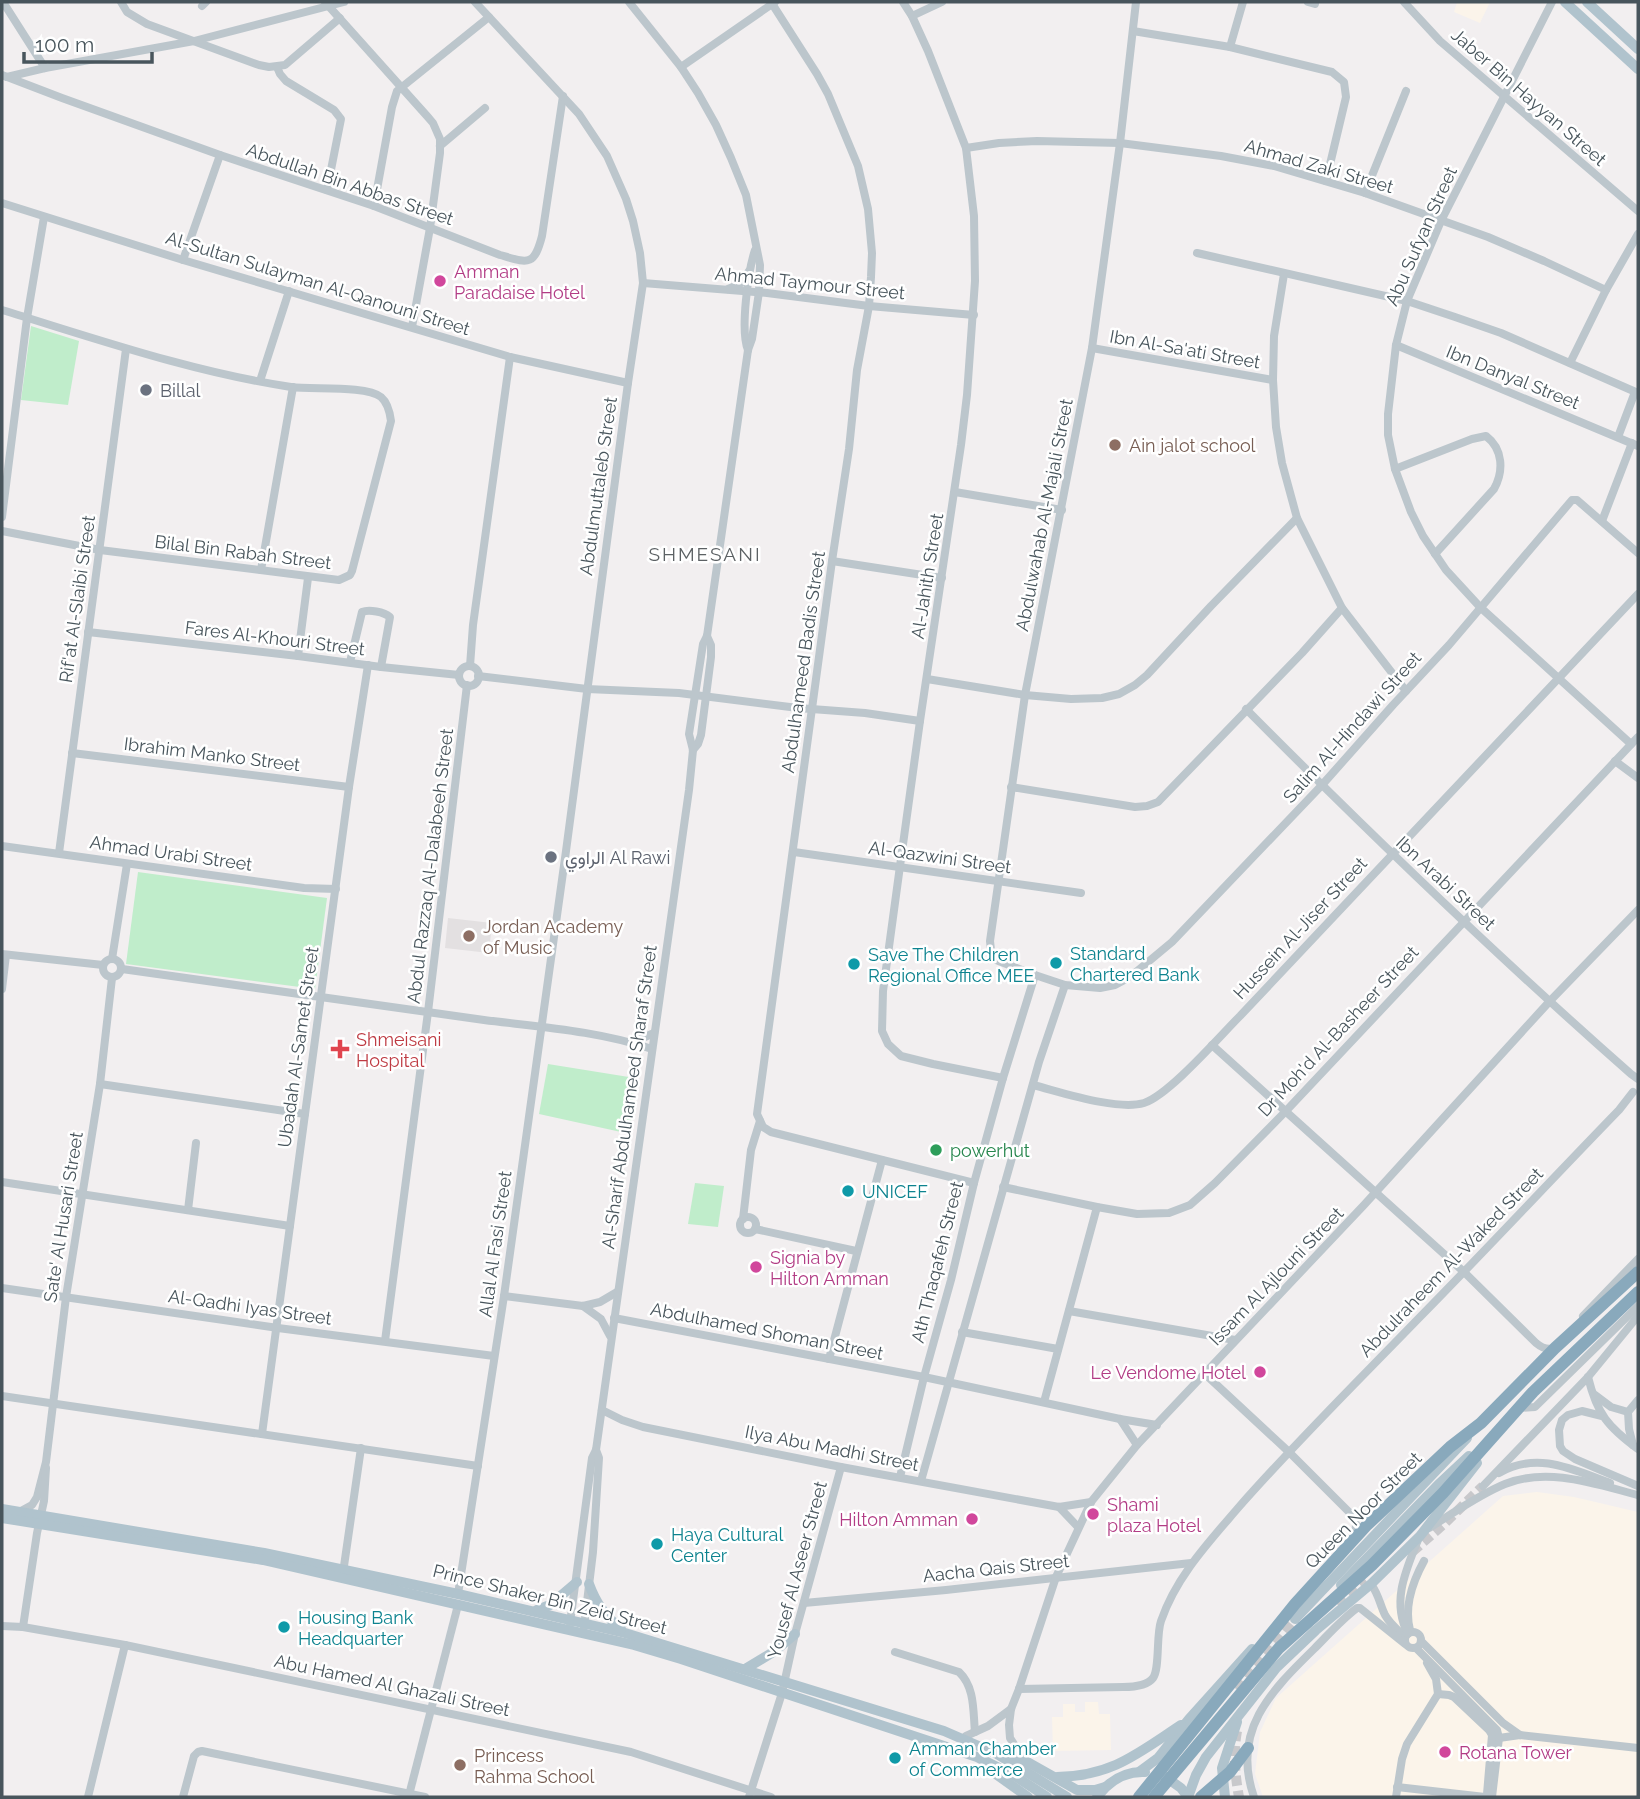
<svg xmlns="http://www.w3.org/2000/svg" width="1640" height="1799" viewBox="0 0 1640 1799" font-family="Raleway,Vazirmatn,sans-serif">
	<rect width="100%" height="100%" fill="#f2eff0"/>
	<g fill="#fbf4ea">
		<polygon points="1457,2 1490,2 1480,23 1454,12"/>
		<polygon points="1537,1492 1574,1497 1638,1512 1638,1797 1263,1797 1255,1774 1260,1732 1276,1698 1503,1496"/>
		<polygon points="1085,1702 1098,1702 1099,1714 1110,1714 1111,1750 1053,1751 1052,1717 1063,1717 1063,1704 1075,1704 1075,1712 1085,1712"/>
	</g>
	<polygon fill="#e3e0e1" points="448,918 492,923 489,953 445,948"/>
	<g fill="#c0edcb">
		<polygon points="31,326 79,341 68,405 21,400"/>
		<polygon points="138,872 327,898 315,989 126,964"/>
		<polygon points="548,1064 635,1078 630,1134 539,1114"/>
		<polygon points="695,1183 724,1186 718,1227 688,1224"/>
	</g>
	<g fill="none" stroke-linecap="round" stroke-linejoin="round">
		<g stroke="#c8c8cb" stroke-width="10" stroke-dasharray="10 5" stroke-linecap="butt">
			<polyline points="1412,1552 1445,1523 1483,1486"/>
			<polyline points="1337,1604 1367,1582"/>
			<polyline points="1238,1690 1246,1677 1295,1619"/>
			<path d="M1237,1731C1233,1753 1235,1775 1239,1797"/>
		</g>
		<g stroke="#bcc6cc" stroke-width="8">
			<polyline points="3,2 45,68"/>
			<polyline points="121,2 127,12 147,24 259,65 269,67 285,65 340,18"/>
			<polyline points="325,2 427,116 433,123 440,139 440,153 430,228 412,327"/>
			<polyline points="771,2 817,74 828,94 858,166 868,209 872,253 871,277 869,306 857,370 849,449 832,561 757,1114 763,1127 771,1132 974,1183"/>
			<polyline points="903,2 912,16 928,51 966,148 974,216 975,281 967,395 961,445 920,721 900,866 883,991 882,1031 888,1044 901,1056 933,1064 1003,1078"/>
			<polyline points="1136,2 1120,143 1092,348 1025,695 990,941 991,950 996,960 1035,975 1065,985 1100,988 1115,985 1130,977 1172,942 1322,785 1393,705 1449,645 1572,500 1577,500 1638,553"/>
			<polyline points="1308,2 1315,4"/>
			<polyline points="1404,2 1440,41 1638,211"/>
			<polyline points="1552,2 1441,221 1407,301 1396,345 1388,414 1388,435 1395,469 1411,512 1423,536 1446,570 1480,607 1631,744"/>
			<polyline points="202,6 206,2"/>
			<polyline points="912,16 942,2"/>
			<polyline points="1133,31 1230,47 1332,72 1344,82 1346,97 1326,181"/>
			<polyline points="1230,47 1243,2"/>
			<polyline points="277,67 280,74 286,81 334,110 341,119 327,190"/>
			<polyline points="681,67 775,2"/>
			<path d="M2,75L62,98L220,155L374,206L500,255C528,263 534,267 542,236L563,96"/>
			<polyline points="7,77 45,68 194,41 344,2"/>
			<polyline points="440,146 485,108"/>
			<polyline points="966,148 999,143 1037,141 1120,143 1221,156 1274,166 1365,193 1488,237 1544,261 1606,290"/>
			<polyline points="1365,193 1406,91"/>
			<polyline points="2,203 183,260 510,357 628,383"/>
			<polyline points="374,206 392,107 397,91 489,17"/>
			<polyline points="1197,253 1407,301 1455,317 1501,333 1638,393"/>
			<polyline points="183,260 220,155"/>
			<polyline points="1284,274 1274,336 1273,380 1276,427 1282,463 1297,518 1342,608 1406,691"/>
			<polyline points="643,283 767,293 869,306 974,315"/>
			<polyline points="728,289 740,284 749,271"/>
			<path d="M2,310C97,339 192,372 291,387C312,390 366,385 381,397C388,403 390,413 391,421L352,571L350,575L339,580L100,550L2,531"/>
			<polyline points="1396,345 1638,446"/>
			<polyline points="1092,348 1273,380"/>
			<path d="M748,350C740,331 748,271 755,250"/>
			<polyline points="1570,363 1606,290 1638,234"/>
			<polyline points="260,381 289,291"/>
			<polyline points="1618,437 1635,392"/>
			<path d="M1395,469L1472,439L1486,436C1503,449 1504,471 1494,489L1435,554"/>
			<polyline points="955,492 1062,510"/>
			<polyline points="2,517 27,318 44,217"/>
			<polyline points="1602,521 1632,443"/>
			<polyline points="832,561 942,578"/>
			<polyline points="261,570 293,387"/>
			<polyline points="88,632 298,656 381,667 459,675"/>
			<polyline points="298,656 308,578"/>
			<path d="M350,662L362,612C369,609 384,612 390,617L381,667"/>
			<polyline points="470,666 473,625 510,357"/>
			<circle cx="469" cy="676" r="10"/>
			<polyline points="478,676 587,689 679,693 798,708 865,713 920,721"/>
			<polyline points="927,679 1025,695 1071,699 1102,698 1119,694 1135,685 1147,675 1211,606 1297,518"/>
			<path d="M1246,709C1370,834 1498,957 1631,1074L1638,1079"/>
			<polyline points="693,750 698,744 701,735 711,657 711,645 707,636"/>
			<polyline points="72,753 349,787"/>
			<polyline points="1615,761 1638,778"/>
			<polyline points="1011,787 1135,807 1147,806 1158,802 1302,653 1342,608"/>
			<polyline points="2,846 304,888 336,889"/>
			<polyline points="794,852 1081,893"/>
			<polyline points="59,853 126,349"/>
			<polyline points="2,954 103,965"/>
			<circle cx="112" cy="968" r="9"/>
			<polyline points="112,959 127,864"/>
			<path d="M122,969L484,1020C540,1027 599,1031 652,1049"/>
			<polyline points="2,989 6,955"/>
			<polyline points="631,1041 638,1040 654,1033"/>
			<path d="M1212,1045L1464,1272L1536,1343C1542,1348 1549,1351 1556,1347"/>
			<polyline points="100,1084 305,1114"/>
			<path d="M1033,1085C1061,1092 1117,1111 1144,1103C1169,1095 1220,1036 1240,1016L1638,594"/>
			<polyline points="2,1182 290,1226"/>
			<polyline points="1003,1187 1097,1207 1137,1214 1169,1213 1190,1205 1215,1183 1285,1112 1638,737"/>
			<polyline points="188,1210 196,1143"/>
			<circle cx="748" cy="1225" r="8"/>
			<polyline points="743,1219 751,1150 760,1121"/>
			<polyline points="755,1229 856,1251"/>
			<polyline points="2,1288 278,1328 494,1356"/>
			<polyline points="504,1296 583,1306 600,1302 617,1292"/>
			<polyline points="583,1306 601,1319 610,1336"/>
			<polyline points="1069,1311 1235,1340"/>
			<polyline points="1583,1316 1638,1259"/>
			<polyline points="614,1318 924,1377 1120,1419 1157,1425"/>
			<polyline points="962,1332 1058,1349"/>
			<polyline points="385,1341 428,1012 467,685"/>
			<polyline points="829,1359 882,1160"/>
			<polyline points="1205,1374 1289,1452 1352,1515 1356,1524 1355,1538"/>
			<path d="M1588,1377C1597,1414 1608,1427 1638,1449"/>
			<polyline points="1595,1395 1611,1407 1628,1412"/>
			<polyline points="2,1396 478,1466"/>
			<polyline points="1044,1402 1097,1207"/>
			<polyline points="1518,1408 1535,1407 1638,1306"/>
			<polyline points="602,1410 622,1420 643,1427 841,1467 1059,1507 1091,1502"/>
			<polyline points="1602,1416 1582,1411 1568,1415 1562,1420 1559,1430 1560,1446 1563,1451 1575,1459 1638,1486"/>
			<polyline points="1120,1419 1137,1445"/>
			<polyline points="262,1434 349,787 368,665"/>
			<polyline points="1633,1445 1629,1429 1628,1412 1638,1400"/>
			<path d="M1499,1473C1537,1451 1572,1469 1610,1483"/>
			<polyline points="900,1477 924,1377 951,1280 974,1183 1003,1078 1035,975"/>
			<polyline points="921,1481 1039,1062 1065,985"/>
			<polyline points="1483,1486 1588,1377 1638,1316"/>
			<polyline points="1059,1507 1078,1527"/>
			<polyline points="21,1511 32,1505 37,1497 46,1462 66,1297 100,1084 112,978"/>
			<polyline points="1352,1515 1367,1518 1377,1516"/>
			<path d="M1429,1528C1454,1513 1478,1495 1505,1484C1548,1467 1595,1484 1638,1495"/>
			<polyline points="343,1573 361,1448"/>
			<path d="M1371,1584C1379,1595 1380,1605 1385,1615C1390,1624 1398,1630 1405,1637"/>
			<polyline points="458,1594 504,1296 566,851 628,383 643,283 640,253 633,221 626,199 607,156 579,114 475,2"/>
			<polyline points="804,1603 946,1590 1191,1563"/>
			<path d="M570,1623L592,1458L596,1450C626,1230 659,1010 689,790L693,750L689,734L703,644L707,636L748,350L752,339L759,292L760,265L746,195L731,158L716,125L698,93L681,67L629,2"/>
			<polyline points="2,1626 23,1627 125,1645 631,1752 771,1797"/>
			<polyline points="23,1627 37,1533 44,1501 46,1468"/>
			<polyline points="584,1627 593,1552 599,1458 596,1450"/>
			<path d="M1410,1630C1404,1607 1413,1581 1424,1561"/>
			<circle cx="1413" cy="1640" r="8"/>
			<path d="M1408,1634C1391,1602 1406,1570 1418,1540"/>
			<polyline points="1421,1641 1503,1723 1520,1735"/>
			<polyline points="1416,1648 1497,1730 1499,1738 1492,1797"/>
			<path d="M895,1652L959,1672C975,1687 973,1711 975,1732"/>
			<path d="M1019,1689L1123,1687C1133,1687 1147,1686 1153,1678C1160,1669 1156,1635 1161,1621C1176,1577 1208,1543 1238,1508C1295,1443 1357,1382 1417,1320C1485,1251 1551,1180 1619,1110L1633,1092"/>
			<polyline points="1438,1694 1449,1695 1454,1697 1489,1730 1492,1735 1487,1794"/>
			<polyline points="966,1736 988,1726 1011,1709"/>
			<polyline points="1499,1738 1520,1735 1638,1748"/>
			<polyline points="1023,1758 1010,1738 1009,1725 1011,1709 1019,1689 1056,1577 1091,1502 1137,1445 1364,1205 1549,1002 1638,910"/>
			<polyline points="1397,1787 1485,1797"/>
			<polyline points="409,1795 458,1605"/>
			<polyline points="88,1797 125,1645"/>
			<polyline points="183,1797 194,1756 198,1752 202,1751 425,1797"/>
			<polyline points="749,1797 782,1693 795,1634 841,1467"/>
			<path d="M1254,1797C1231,1731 1270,1692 1314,1649C1328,1635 1341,1620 1357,1608H1360L1405,1644"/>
			<polyline points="1396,1797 1402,1759 1407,1744 1438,1694 1436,1679 1427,1663"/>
		</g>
		<g stroke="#b0c3cd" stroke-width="10">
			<polyline points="1565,2 1638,69"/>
			<polyline points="1587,2 1638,49"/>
			<polyline points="2,1509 264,1553 458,1594 625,1633 944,1731 997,1754 1067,1797"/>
			<polyline points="2,1518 263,1560 634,1645 681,1659 977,1757 1015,1776 1047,1797"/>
			<path d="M589,1584C596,1603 605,1616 621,1629"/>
			<polyline points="1341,1585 1438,1485 1469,1456"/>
			<polyline points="537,1610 550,1605 577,1582"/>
			<polyline points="1295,1619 1467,1438"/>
			<polyline points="745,1669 775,1651 795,1634"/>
			<polyline points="996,1747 1024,1760 1077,1790 1095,1790 1105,1787"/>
			<polyline points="986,1767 1028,1797"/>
			<polyline points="1139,1772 1158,1758 1189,1719 1252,1649"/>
			<polyline points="1164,1776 1181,1788 1188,1797"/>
			<path d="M1057,1777C1112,1776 1137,1754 1181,1725"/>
			<path d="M1097,1797C1109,1781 1124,1771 1145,1772"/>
			<polyline points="1188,1797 1196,1775 1206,1757 1277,1667 1316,1630 1371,1584 1420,1536 1477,1463"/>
			<polyline points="1225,1797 1222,1768 1237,1722"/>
		</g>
		<g stroke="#89a9bc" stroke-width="12">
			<polyline points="1139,1797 1295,1604 1366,1526 1450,1447 1481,1423 1555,1348 1638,1272"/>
			<polyline points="1154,1797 1279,1648 1372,1565 1443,1493 1533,1392 1638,1292"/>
			<polyline points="1201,1797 1230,1772 1248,1748"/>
		</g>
	</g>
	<g fill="#d1479c" stroke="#fff" stroke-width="2.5">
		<circle cx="440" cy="281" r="7"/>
		<circle cx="756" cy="1267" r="7"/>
		<circle cx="1260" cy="1372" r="7"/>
		<circle cx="1093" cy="1514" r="7"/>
		<circle cx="972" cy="1519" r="7"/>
		<circle cx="1445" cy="1752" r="7"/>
	</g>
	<g fill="#6b7280" stroke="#fff" stroke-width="2.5">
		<circle cx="146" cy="390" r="7"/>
		<circle cx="551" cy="857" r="7"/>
	</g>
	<g fill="#8d6e63" stroke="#fff" stroke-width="2.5">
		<circle cx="1115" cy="445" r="7"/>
		<circle cx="469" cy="936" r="7"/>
		<circle cx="460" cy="1765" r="7"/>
	</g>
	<g fill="#0f9aa8" stroke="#fff" stroke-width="2.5">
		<circle cx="1056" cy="963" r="7"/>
		<circle cx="854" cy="964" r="7"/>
		<circle cx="848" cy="1191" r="7"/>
		<circle cx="657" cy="1544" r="7"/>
		<circle cx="284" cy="1627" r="7"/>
		<circle cx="895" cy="1758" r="7"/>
	</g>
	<path fill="#e0444e" stroke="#fff" stroke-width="2.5" d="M336.5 1038.5h7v7h7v7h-7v7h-7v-7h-7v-7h7z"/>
	<circle fill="#2e9e5b" stroke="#fff" stroke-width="2.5" cx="936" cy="1150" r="7"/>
	<g text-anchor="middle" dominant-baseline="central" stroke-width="5" stroke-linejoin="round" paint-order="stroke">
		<g font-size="18" fill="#48555c" stroke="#fff">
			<text transform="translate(1529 97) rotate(41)">Jaber Bin Hayyan Street</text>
			<text transform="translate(1319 166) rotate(16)">Ahmad Zaki Street</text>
			<text transform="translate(350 184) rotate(19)">Abdullah Bin Abbas Street</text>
			<text transform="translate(1421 236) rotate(-66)">Abu Sufyan Street</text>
			<text transform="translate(318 283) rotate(17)">Al-Sultan Sulayman Al-Qanouni Street</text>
			<text transform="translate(810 283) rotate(6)">Ahmad Taymour Street</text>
			<text transform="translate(1185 349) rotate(10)">Ibn Al-Sa'ati Street</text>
			<text transform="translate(1513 377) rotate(22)">Ibn Danyal Street</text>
			<text transform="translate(598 486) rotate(-82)">Abdulmuttaleb Street</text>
			<text transform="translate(1044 515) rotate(-79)">Abdulwahab Al-Majali Street</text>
			<text transform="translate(243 552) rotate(7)">Bilal Bin Rabah Street</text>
			<text transform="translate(927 576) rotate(-81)">Al-Jahith Street</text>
			<text transform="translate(77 599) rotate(-82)">Rif'at Al-Slaibi Street</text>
			<text transform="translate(275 638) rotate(7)">Fares Al-Khouri Street</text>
			<text transform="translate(803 662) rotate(-82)">Abdulhameed Badis Street</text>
			<text transform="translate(1352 727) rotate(-48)">Salim Al-Hindawi Street</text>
			<text transform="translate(212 754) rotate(7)">Ibrahim Manko Street</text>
			<text transform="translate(171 853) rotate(8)">Ahmad Urabi Street</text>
			<text transform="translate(940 857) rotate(8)">Al-Qazwini Street</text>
			<text transform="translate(430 866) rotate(-83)">Abdul Razzaq Al-Dalabeeh Street</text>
			<text transform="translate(1446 883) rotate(43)">Ibn Arabi Street</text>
			<text transform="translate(1300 928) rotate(-47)">Hussein Al-Jiser Street</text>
			<text transform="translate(1338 1031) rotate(-47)">Dr Moh'd Al-Basheer Street</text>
			<text transform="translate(298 1047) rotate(-82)">Ubadah Al-Samet Street</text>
			<text transform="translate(629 1097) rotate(-82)">Al-Sharif Abdulhameed Sharaf Street</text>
			<text transform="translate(63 1217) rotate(-81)">Sate' Al Husari Street</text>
			<text transform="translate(495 1244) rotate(-82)">Allal Al Fasi Street</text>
			<text transform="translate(937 1262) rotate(-76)">Ath Thaqafeh Street</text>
			<text transform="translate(1451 1262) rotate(-46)">Abdulraheem Al-Waked Street</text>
			<text transform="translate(1276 1276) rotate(-46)">Issam Al Ajlouni Street</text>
			<text transform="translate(250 1307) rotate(8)">Al-Qadhi Iyas Street</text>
			<text transform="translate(767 1331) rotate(11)">Abdulhamed Shoman Street</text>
			<text transform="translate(832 1448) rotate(11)">Ilya Abu Madhi Street</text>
			<text transform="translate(1363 1510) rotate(-45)">Queen Noor Street</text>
			<text transform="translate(996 1568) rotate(-6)">Aacha Qais Street</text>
			<text transform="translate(797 1570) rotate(-75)">Yousef Al Aseer Street</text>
			<text transform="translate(550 1599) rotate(14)">Prince Shaker Bin Zeid Street</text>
			<text transform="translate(392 1685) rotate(12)">Abu Hamed Al Ghazali Street</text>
		</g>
		<g font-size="18" fill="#b23c85" stroke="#fff" text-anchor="start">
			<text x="454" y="271">Amman<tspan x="454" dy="21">Paradaise Hotel</tspan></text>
			<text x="770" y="1257">Signia by<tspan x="770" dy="21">Hilton Amman</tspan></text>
			<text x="1246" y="1372" text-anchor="end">Le Vendome Hotel</text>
			<text x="1107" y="1504">Shami<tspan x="1107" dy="21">plaza Hotel</tspan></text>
			<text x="958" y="1519" text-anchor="end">Hilton Amman</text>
			<text x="1459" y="1752">Rotana Tower</text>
		</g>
		<g font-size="18" fill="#5b616d" stroke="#fff" text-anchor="start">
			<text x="160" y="390">Billal</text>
			<text x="565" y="857">الراوي Al Rawi</text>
		</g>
		<g font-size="18" fill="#785e54" stroke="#fff" text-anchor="start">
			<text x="1129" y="445">Ain jalot school</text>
			<text x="483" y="926">Jordan Academy<tspan x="483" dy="21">of Music</tspan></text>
			<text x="474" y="1755">Princess<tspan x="474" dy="21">Rahma School</tspan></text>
		</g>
		<g font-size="18" fill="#0d838f" stroke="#fff" text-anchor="start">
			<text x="1070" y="953">Standard<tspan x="1070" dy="21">Chartered Bank</tspan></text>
			<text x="868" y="954">Save The Children<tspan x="868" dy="21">Regional Office MEE</tspan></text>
			<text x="862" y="1191">UNICEF</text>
			<text x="671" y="1534">Haya Cultural<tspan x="671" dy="21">Center</tspan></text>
			<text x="298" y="1617">Housing Bank<tspan x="298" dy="21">Headquarter</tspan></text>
			<text x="909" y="1748">Amman Chamber<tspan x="909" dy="21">of Commerce</tspan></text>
		</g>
		<g font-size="18" fill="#be3a42" stroke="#fff" text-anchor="start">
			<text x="356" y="1039">Shmeisani<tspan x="356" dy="21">Hospital</tspan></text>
		</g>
		<g font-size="18" fill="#27864d" stroke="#fff" text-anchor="start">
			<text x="950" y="1150">powerhut</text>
		</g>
		<g font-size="19" letter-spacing="2" fill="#5c6164" stroke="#fff">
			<text x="705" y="554">SHMESANI</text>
		</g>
	</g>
	<rect width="1640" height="1799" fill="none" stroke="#48555c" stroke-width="7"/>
	<path d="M24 52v10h128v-10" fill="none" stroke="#48555c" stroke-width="3.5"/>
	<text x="35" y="52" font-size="21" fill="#48555c" stroke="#ffffff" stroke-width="5" paint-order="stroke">100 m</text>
</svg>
